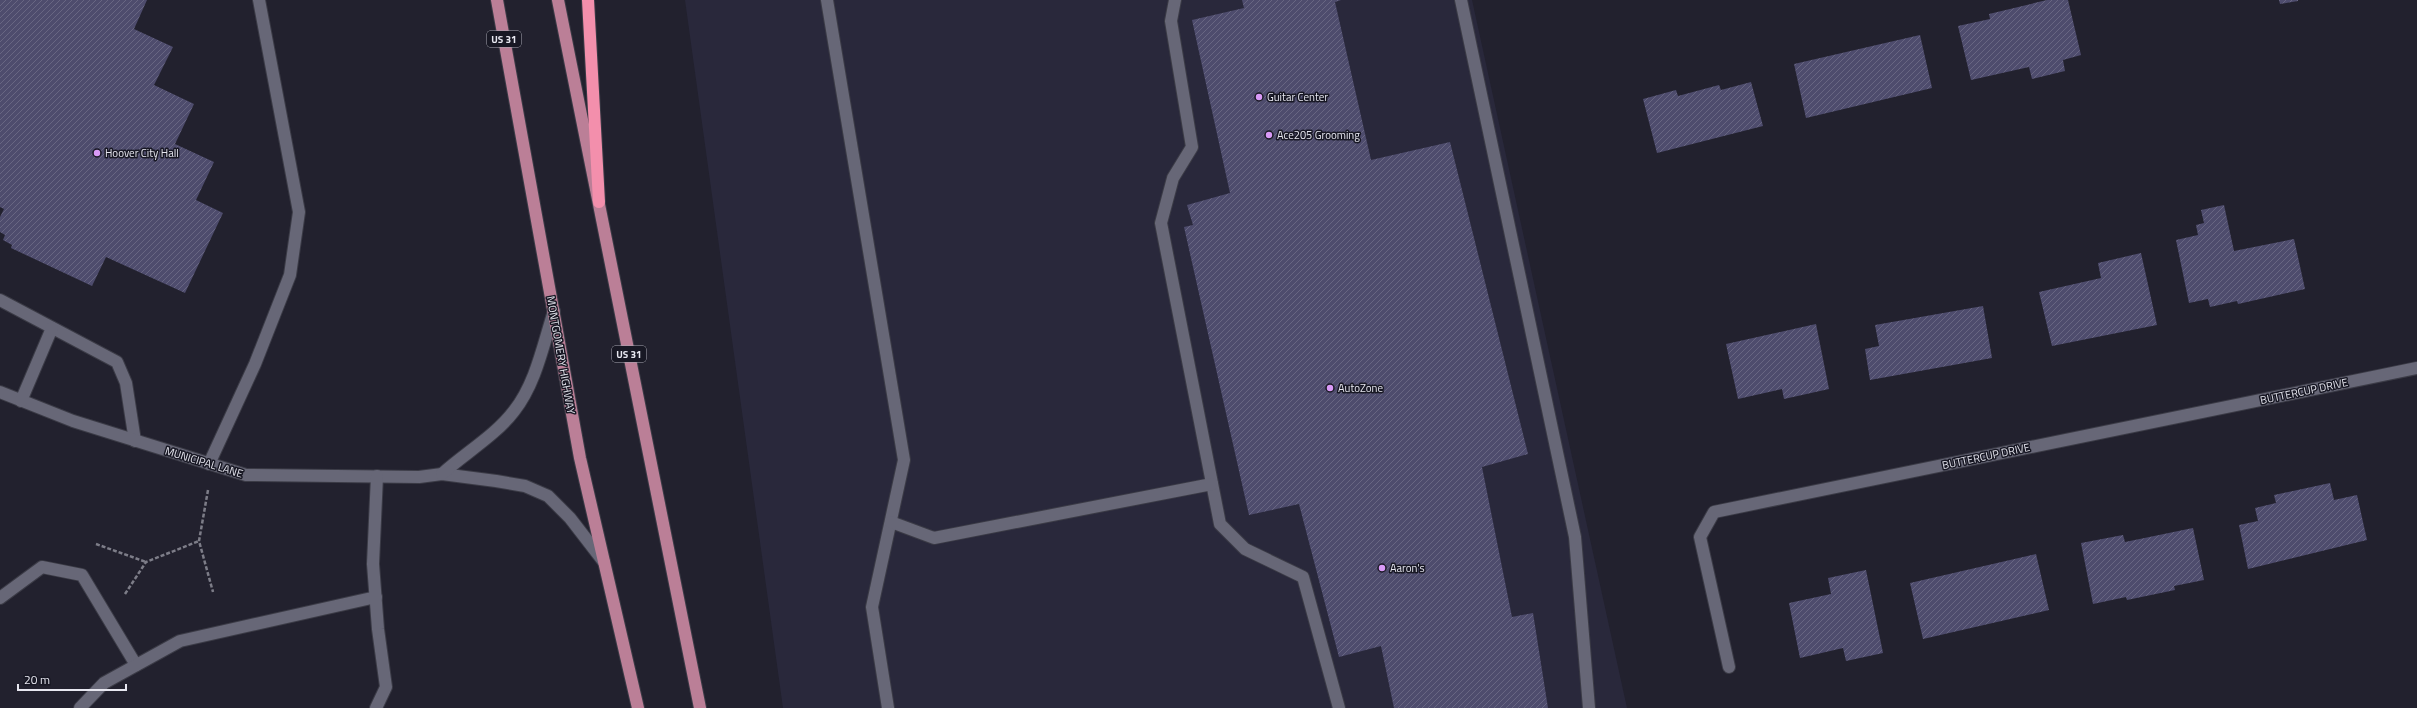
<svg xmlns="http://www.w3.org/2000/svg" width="2417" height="708" viewBox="0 0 2417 708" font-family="'Titillium Web',sans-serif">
	<defs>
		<pattern id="building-hatch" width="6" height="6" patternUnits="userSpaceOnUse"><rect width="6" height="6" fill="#4e4c6d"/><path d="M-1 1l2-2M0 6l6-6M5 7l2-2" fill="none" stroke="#686682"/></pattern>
	</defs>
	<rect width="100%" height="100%" fill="#22212e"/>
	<polygon fill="#29283b" points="685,0 1472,0 1627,708 783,708"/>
	<g fill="url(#building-hatch)">
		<polygon points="0,0 147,0 134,29 173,47 154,85 194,104 175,144 214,162 196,200 223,213 185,293 106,257 92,286 11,248 12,245 3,240 5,235 0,232 0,217 4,209 0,207"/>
		<polygon points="1242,0 1341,0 1335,2 1371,160 1450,142 1528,454 1482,467 1512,617 1533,613 1548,708 1394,708 1381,646 1339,657 1299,504 1249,515 1184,227 1193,225 1187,205 1230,193 1192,20 1244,8"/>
		<polygon points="2047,0 2068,0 2081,55 2063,60 2065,71 2032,79 2029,67 1971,80 1958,26 1990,19 1989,14"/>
		<polygon points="2279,0 2298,0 2298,1 2280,4"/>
		<polygon points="1920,35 1932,88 1806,118 1794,64"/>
		<polygon points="1751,82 1763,126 1657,153 1643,99 1676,90 1678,96 1719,85 1721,90"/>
		<polygon points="2224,205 2234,251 2294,239 2305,289 2238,304 2237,301 2210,307 2208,299 2189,303 2176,240 2198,235 2196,225 2204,223 2201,210"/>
		<polygon points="2141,253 2157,325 2052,346 2039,292 2101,278 2098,263"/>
		<polygon points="1983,306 1992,358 1870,380 1865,349 1879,346 1875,325"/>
		<polygon points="1816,324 1829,389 1784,399 1782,389 1738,399 1726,344"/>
		<polygon points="2330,483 2334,500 2357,495 2367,540 2248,569 2239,525 2258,521 2255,508 2276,503 2274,495"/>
		<polygon points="2193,528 2204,580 2174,586 2175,590 2127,600 2126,597 2093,604 2081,543 2123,535 2125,542"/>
		<polygon points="2036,554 2049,610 1923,639 1910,583"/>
		<polygon points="1866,570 1883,653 1846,661 1843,648 1800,658 1789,603 1831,594 1828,578"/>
	</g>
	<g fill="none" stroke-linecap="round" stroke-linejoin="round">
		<g stroke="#3b3b46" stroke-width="14">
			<g id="minor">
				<polyline points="827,0 904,460 872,607 888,708"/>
				<polyline points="1175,0 1171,21 1192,147 1173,178 1161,223 1220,524 1245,549 1303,577 1339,708"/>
				<polyline points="1461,0 1575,537 1589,708"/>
				<polyline points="0,300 117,362 126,383 135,441"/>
				<polyline points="0,392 73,421 246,475 419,477 442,474 496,481 525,486 548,496 570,518 604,562"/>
				<polyline points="21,401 52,328"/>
				<polyline points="209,464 255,364 290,275 299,212 259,0"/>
				<path d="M442,474C465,453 495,436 514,411C536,383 543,345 554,311"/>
				<polyline points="891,522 934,538 1212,484"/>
				<polyline points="0,598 42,567 82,575 136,665"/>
				<polyline points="1729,667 1700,537 1714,512 2417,368"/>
				<polyline points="80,708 104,683 180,641 376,597"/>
				<polyline points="376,708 386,687 378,629 373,564 377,476"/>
			</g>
		</g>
		<g stroke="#3b3b46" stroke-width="14">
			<g id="major">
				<polyline points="497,0 580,458 638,708"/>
				<polyline points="558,0 700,708"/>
			</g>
		</g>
		<g stroke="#3b3b46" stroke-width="14">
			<polyline id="highway" points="588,0 599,202"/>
		</g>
		<g stroke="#7d7d88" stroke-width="2.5" stroke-dasharray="4 2" stroke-linecap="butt">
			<polyline points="208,490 199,541 213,592"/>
			<polyline points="96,544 146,562"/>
			<polyline points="125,594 146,562 199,541"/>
		</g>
		<use href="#minor" stroke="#676777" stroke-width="12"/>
		<use href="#major" stroke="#bb7f97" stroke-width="12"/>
		<use href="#highway" stroke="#f38fac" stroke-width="12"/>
	</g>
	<g fill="#d99af7" stroke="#181824" stroke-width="1.5">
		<circle cx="1259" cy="97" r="4"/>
		<circle cx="1269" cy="135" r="4"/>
		<circle cx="97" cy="153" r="4"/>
		<circle cx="1330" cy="388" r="4"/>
		<circle cx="1382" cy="568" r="4"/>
	</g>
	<g text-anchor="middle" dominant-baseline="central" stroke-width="3" stroke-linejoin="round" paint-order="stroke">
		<g fill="#181824" stroke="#a9a9b3" stroke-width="1">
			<rect x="487" y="31" width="34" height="16" rx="3"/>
			<rect x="612" y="346" width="34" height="16" rx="3"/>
		</g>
		<g font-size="10" font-weight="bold" fill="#e7e7f0">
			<text x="504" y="39">US 31</text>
			<text x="629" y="354">US 31</text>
		</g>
		<g font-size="11" fill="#e7e7f0" stroke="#181824" text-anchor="start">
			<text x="1267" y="97">Guitar Center</text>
			<text x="1277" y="135">Ace205 Grooming</text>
			<text x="105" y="153">Hoover City Hall</text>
			<text x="1338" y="388">AutoZone</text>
			<text x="1390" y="568">Aaron's</text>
		</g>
		<g font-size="11" fill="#e7e7f0" stroke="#181824">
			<text transform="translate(561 355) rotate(80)">MONTGOMERY HIGHWAY</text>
			<text transform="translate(2304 391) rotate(-12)">BUTTERCUP DRIVE</text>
			<text transform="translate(1986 456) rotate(-12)">BUTTERCUP DRIVE</text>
			<text transform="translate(204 462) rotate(17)">MUNICIPAL LANE</text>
		</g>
	</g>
	<path d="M18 684v6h108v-6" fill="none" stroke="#e7e7f0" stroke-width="2"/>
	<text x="24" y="684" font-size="12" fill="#e7e7f0" stroke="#181824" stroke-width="3" paint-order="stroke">20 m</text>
</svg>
